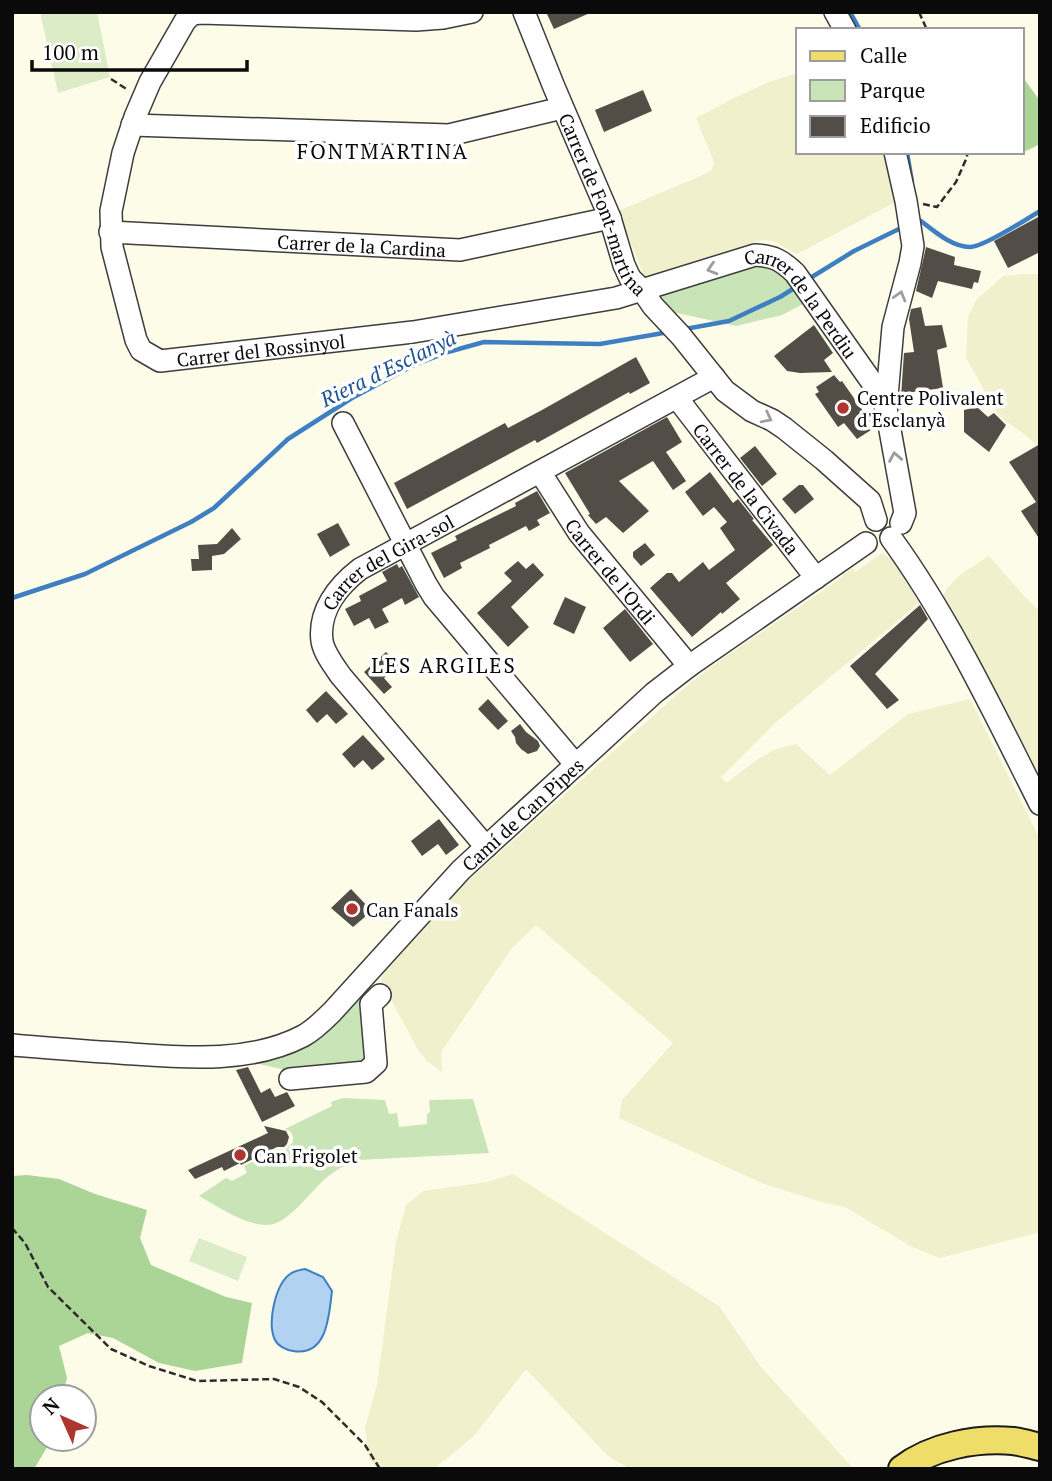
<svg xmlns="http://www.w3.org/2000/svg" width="1052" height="1481" viewBox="0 0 1052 1481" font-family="'PT Serif',serif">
	<rect width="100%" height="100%" fill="#fdfce9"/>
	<g fill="#f0f1cc">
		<polygon points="798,73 798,152 885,152 894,203 797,254 772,241 762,240 645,278 618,211 705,174 712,170 714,162 696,118 732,99 769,82"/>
		<polygon points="1026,274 1040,274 1040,448 1024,434 999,416 966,358 968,317 976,300 1003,276"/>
		<polygon points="882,553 893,560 919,603 774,724 721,777 726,783 758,759 774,750 796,744 830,775 908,714 970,699 1040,839 1040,1232 940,1258 912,1247 845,1207 818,1201 764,1184 619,1118 622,1100 673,1043 536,925 512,948 441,1052 442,1072 427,1061 418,1050 381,981 383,971 392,959 395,961 405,950 403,947 450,897 690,683 729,654 827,588 853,568 855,572"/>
		<polygon points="989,556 1026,598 1040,611 1040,779 942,599 947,588 961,574"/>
		<polygon points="513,1174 719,1306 761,1367 854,1469 630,1469 608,1456 526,1369 474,1436 434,1469 378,1469 369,1458 365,1428 377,1385 396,1242 406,1205 423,1191 487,1182"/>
	</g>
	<g fill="#c9e4b6">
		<polygon points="746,265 781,268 807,302 782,315 736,326 668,311 660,297 662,293"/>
		<path d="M369,983L373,994L371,1059L362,1067L305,1074L254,1063C293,1056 322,1040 349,1010C356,1002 362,992 369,983Z"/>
		<path d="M343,1098L385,1100L389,1114L397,1113L399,1127L427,1124V1114L430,1112L429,1100L473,1099L489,1153L358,1160C346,1165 335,1170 325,1179C311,1191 287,1225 268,1225C246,1226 217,1206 199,1196L226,1178L232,1181L247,1173L244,1166L278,1149L286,1150L293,1142V1136L290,1131L285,1129L332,1106L331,1102Z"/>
	</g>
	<g fill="#abd497">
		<polygon points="1022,76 1040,101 1040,144 1026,151 1022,147"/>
		<polygon points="27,1175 59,1179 95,1194 147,1210 140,1238 151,1265 226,1297 252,1303 242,1363 195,1371 159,1363 113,1338 88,1333 59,1346 67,1378 62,1397 42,1397 42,1439 51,1439 49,1444 34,1469 12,1469 12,1176"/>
	</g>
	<g fill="#dbecc7">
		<polygon points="40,12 97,12 110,77 58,93"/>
		<polygon points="199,1238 247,1257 238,1281 189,1261"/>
	</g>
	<path fill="#b2d2f1" stroke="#3e7fc2" stroke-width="2" d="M305,1269L323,1277L332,1291C329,1314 328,1357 293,1351C286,1350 278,1346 275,1340C267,1323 275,1285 290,1274C295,1270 299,1270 305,1269Z"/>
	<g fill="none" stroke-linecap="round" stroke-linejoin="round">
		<g stroke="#3e7fc2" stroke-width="4.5">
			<polyline points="850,12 860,30"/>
			<polyline points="907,152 912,182"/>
			<path d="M914,222L921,221C934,231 952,247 970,247C982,248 1027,219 1040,211"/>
			<polyline points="807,280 854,251 903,227"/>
			<polyline points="685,329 729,321 780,297 796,287"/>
			<polyline points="12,598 85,574 191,522 214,508 288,439 352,398 414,365 448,352 484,342 600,344 669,332"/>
		</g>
	</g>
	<g fill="#524d47">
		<polygon points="546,12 592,12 554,29"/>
		<polygon points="643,90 652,111 604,132 595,110"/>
		<polygon points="1040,216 1040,252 1008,268 994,241"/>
		<polygon points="926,247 955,257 954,265 981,271 978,283 974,282 972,289 938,281 932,298 916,291"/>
		<polygon points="921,307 925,326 942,325 947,347 937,350 943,388 905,393 900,411 904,353 914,352 909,319 911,309"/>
		<polygon points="814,325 833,353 824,360 832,372 800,373 787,371 774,356"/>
		<polygon points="636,357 650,383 630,394 629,392 537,443 535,440 407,509 394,483 505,423 508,428 542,410"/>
		<polygon points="834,375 840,382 842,381 870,421 867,423 871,430 857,439 844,423 838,427 815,394 819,392 816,387"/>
		<polygon points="977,407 988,417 994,413 1006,425 989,452 964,432 964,410"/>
		<polygon points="667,417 682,442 666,452 686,481 673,490 653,461 619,481 649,511 623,533 606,517 596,524 588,515 590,514 565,473"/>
		<polygon points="1040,444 1040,540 1021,511 1036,502 1009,462"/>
		<polygon points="755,446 777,474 762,486 740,458"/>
		<polygon points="710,472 733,503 738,499 754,519 752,520 773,545 726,583 740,599 722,614 721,612 692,637 650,588 667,573 672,573 679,582 703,562 709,570 735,550 720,528 727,522 714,507 703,516 685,492"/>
		<polygon points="799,485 803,485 814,499 795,514 782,499"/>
		<polygon points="537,491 550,513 537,520 540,525 529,531 526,526 489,545 490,548 460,563 462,568 444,578 431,553 457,540 455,536 516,506 515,503"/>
		<polygon points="338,523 350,545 330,557 317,534"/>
		<polygon points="232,528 241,539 224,554 212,556 212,570 192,571 191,559 199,559 198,545 217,544"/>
		<polygon points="645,543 655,555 641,566 633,557 633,552"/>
		<polygon points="518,561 526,569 533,563 544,575 511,607 529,627 508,647 477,613 512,581 504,573"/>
		<polygon points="397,564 399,568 402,566 419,597 405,605 402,598 382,609 389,622 375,629 369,618 354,626 345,609 361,601 359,596 387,581 382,572"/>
		<polygon points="565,597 586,607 574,634 553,624"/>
		<polygon points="920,605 928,619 875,674 899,700 887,709 850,666"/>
		<polygon points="625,609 653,644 630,662 603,628"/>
		<polygon points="386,652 399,665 384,678 392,687 384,694 364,672"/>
		<polygon points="326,691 348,714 336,724 327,714 317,723 306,710"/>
		<polygon points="488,699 508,721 498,730 478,709"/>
		<polygon points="520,724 526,732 538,741 540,746 537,751 528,754 521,749 516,743 515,737 511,731"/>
		<polygon points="363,735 385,759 372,770 363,760 354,768 342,754"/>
		<polygon points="439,819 459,845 446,855 438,844 422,856 411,841"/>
		<polygon points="351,889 372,911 353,927 331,908"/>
		<polygon points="248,1067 261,1093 270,1088 275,1097 287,1092 295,1106 262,1122 236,1070"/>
		<polygon points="264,1126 286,1131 289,1137 287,1144 284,1147 277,1147 241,1165 240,1163 224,1171 222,1167 195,1179 188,1170 268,1133"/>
	</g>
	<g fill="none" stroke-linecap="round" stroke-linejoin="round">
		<g stroke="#3d3d3d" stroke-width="24">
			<g id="minor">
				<path id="s1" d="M472,12L443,18L416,20L201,13L192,14L185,21L150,82L135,117L123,153L111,211L112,247L136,340L141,350L160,361L413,332L616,298L755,255C774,256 781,260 795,273L881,395L886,408"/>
				<path id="s2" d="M524,12L554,87L610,218L624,265L630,278L642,290L653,306L681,336L725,391L752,411L772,420L784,428L824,460L870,501L876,520"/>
				<polyline points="835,12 845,30"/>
				<polyline points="132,125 449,135 562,108"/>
				<polyline points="895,152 906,201 913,246 910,263 893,327 886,408 905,513 901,523"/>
				<path id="s3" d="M110,232L460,250L610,218"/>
				<path id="s4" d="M677,398L816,578"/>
				<polyline points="343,423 426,584 434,597 576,765"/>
				<path id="s5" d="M540,472L579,533L689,666"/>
				<path d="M891,538C951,621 994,713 1040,804"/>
				<path id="s6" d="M486,847L341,676C334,666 324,653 322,641C318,611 338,586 360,569L714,377"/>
				<path id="s7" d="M12,1045C48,1048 83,1051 119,1053C179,1057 247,1065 303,1036C314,1030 323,1021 332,1012L461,870L654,693L689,666L866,543"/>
				<polyline points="290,1079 366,1072 376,1063 371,1004 380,995"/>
			</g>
		</g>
		<g stroke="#1b1b1b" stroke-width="30">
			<path id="major" d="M902,1469C932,1446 975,1438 1013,1441C1022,1442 1031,1445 1040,1447"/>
		</g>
		<g stroke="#2c2c2c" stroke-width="2.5" stroke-dasharray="7 3.5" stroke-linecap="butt">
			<polyline points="919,12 927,30"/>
			<polyline points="111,79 128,90"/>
			<polyline points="923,204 937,207 956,182 967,157 967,152"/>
			<polyline points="12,1228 25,1243 48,1287 111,1349 149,1366 197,1381 274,1379 299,1387 322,1402 365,1445 380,1469"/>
		</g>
		<use href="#minor" stroke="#fff" stroke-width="21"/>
		<use href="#major" stroke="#eedd68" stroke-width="26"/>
	</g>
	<defs><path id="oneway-chevron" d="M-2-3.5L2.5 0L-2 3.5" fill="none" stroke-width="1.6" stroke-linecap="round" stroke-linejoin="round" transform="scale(1.75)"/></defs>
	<g stroke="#9d9d9d">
		<use href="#oneway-chevron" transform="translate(712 269) rotate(163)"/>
		<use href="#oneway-chevron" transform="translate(900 296) rotate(-74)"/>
		<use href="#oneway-chevron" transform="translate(767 418) rotate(27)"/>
		<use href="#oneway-chevron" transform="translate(895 457) rotate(-100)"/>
	</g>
	<g fill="#af362e" stroke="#fff" stroke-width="2.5">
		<circle cx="843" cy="408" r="7"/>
		<circle cx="352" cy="909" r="7"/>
		<circle cx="240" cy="1155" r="7"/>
	</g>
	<g text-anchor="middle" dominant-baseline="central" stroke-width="7" stroke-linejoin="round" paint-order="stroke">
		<g font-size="19" fill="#0a0a0a" stroke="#fff">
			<text stroke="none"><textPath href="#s2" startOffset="208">Carrer de Font-martina</textPath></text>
			<text stroke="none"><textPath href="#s3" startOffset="252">Carrer de la Cardina</textPath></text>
			<text stroke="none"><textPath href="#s1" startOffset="1335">Carrer de la Perdiu</textPath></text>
			<text stroke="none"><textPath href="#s1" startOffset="763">Carrer del Rossinyol</textPath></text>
			<text stroke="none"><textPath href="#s4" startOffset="114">Carrer de la Civada</textPath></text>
			<text stroke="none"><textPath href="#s6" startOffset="376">Carrer del Gira-sol</textPath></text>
			<text stroke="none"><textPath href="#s5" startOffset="122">Carrer de l'Ordi</textPath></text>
			<text stroke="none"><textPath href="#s7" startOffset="607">Camí de Can Pipes</textPath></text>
		</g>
		<g font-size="19" fill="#0a0a0a" stroke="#fff" text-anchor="start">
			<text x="857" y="397">Centre Polivalent<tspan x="857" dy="22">d'Esclanyà</tspan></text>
			<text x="366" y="909">Can Fanals</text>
			<text x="254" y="1155">Can Frigolet</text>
		</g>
		<g font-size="21" letter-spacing="2" fill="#0a0a0a" stroke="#fff">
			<text x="383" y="151">FONTMARTINA</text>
			<text x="444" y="665">LES ARGILES</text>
		</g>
		<g font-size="21" font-style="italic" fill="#1e5291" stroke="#fff">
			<text transform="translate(388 368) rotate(-26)">Riera d'Esclanyà</text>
		</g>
	</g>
	<rect width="1052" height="1481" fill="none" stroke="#0a0a0a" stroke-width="28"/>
	<rect x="796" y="28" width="228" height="126" fill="#ffffff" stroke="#9d9d9d" stroke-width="2"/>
	<rect x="810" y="51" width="35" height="10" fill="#eedd68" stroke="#9d9d9d" stroke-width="2"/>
	<text x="860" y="63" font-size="21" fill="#0a0a0a">Calle</text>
	<rect x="810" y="80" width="35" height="21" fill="#c9e4b6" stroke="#9d9d9d" stroke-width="2"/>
	<text x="860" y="98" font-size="21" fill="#0a0a0a">Parque</text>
	<rect x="810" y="116" width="35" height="21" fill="#524d47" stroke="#9d9d9d" stroke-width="2"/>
	<text x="860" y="133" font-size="21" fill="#0a0a0a">Edificio</text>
	<g transform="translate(63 1418) rotate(315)"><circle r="33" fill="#ffffff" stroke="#9d9d9d" stroke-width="2"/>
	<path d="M0-5L12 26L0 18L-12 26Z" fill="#af362e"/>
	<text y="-10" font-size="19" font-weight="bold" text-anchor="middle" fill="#0a0a0a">N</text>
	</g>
	<path d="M32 60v10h215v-10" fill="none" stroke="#0a0a0a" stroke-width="3.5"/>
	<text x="42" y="60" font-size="21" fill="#0a0a0a" stroke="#ffffff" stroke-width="5" paint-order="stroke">100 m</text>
</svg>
